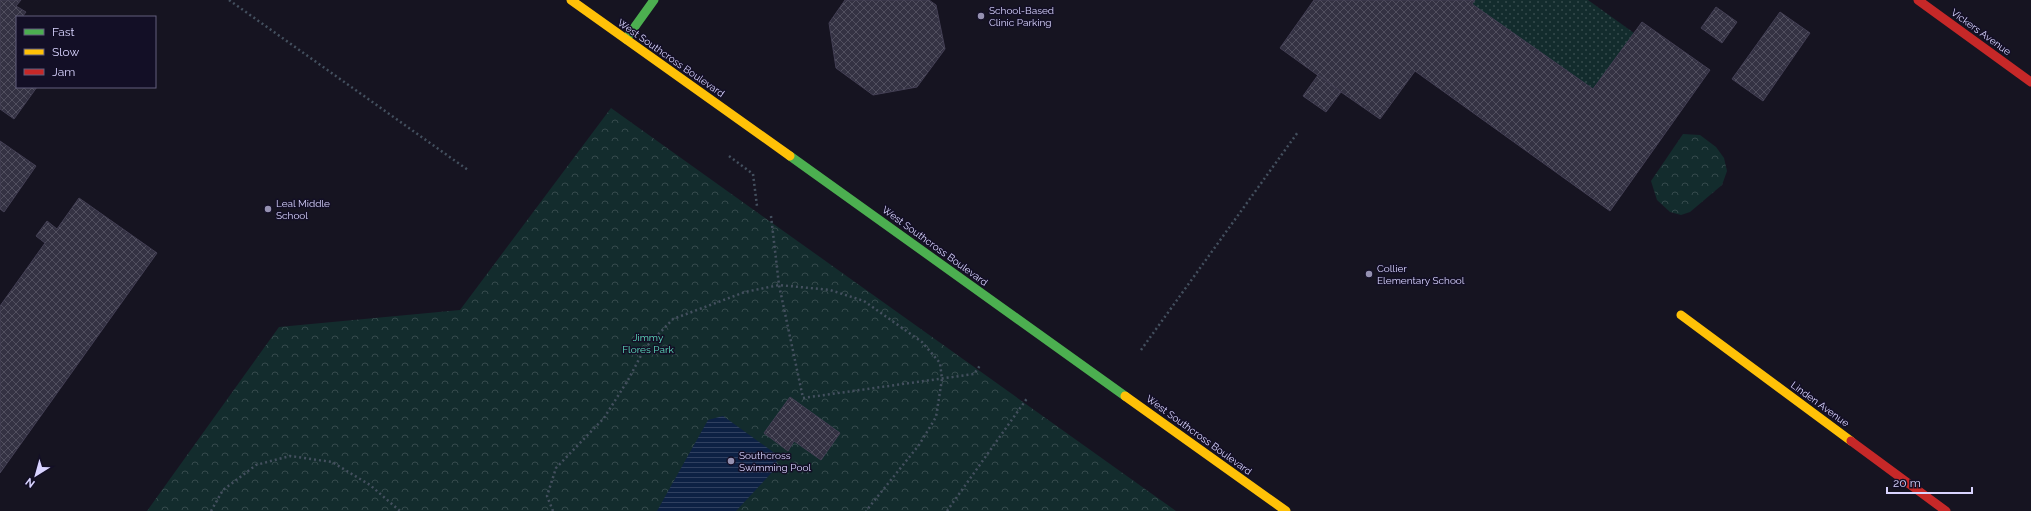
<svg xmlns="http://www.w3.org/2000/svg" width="2031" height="511" viewBox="0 0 2031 511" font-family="Raleway,sans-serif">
	<defs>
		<pattern id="park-crowns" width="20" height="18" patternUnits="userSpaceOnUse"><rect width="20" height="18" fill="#132c2d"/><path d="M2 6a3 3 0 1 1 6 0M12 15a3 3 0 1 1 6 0" fill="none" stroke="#354a4c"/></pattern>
		<pattern id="garden-dots" width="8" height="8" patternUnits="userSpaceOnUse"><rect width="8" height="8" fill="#132c2d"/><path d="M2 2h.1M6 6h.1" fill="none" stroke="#354a4c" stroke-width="1.8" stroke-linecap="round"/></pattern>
		<pattern id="water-rules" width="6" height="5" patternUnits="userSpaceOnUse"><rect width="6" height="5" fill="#0d2144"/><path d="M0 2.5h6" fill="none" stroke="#304060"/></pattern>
		<pattern id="building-cross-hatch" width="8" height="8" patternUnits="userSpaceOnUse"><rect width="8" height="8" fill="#343243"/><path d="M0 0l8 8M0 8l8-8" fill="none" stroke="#514f5f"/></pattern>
	</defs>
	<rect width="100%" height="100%" fill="#161421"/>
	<g fill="url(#park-crowns)">
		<polygon points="611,108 1176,511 147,511 279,327 460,310"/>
		<polygon points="1683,134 1700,135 1716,147 1724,158 1727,171 1722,185 1690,212 1681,215 1670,212 1657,200 1651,181"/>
	</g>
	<polygon fill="url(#garden-dots)" points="1475,0 1588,0 1634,33 1593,89 1472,4"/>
	<polygon fill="url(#water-rules)" points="723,416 776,454 777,467 736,511 657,511 708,420"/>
	<g fill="url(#building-cross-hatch)" stroke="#433f54">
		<polygon points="0,0 21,0 16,6 26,12 22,17 17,17 17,87 37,87 14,119 0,109"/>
		<polygon points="845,0 929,0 936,5 945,49 917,87 873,95 836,68 829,23"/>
		<polygon points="1314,0 1475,0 1472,4 1593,89 1642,22 1710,70 1610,211 1415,71 1380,119 1341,92 1280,48"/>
		<polygon points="1716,7 1737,22 1722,43 1701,28"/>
		<polygon points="1780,12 1810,33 1763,101 1732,79"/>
		<polygon points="1318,75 1341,92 1326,112 1303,96"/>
		<polygon points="0,141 36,166 4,212 0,209"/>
		<polygon points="79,198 157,253 0,473 0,306 45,243 36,236 47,221 57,229"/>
		<polygon points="790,397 840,433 821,460 794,441 788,451 764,433"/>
	</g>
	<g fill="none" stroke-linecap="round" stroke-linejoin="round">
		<g stroke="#44505f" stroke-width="2.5" stroke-dasharray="2 3" stroke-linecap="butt">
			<polyline points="229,0 468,170"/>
			<polyline points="729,156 753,174 757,206"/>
			<polyline points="771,216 779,285 803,398 974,374 981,364"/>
			<polyline points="1141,350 1298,132"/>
			<polyline points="211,511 223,490 256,465 290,456 332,462 370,485 400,511"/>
			<polyline points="553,511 547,496 556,468 604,418 628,380 645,348 673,319 745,292 779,285 830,290 864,301 922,342 940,363 942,379 936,417 919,445 866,511"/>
			<polyline points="947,511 1028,397"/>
		</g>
		<g stroke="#4caf50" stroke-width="9">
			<polyline points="626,39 654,0"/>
			<polyline points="790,156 1125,396"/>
		</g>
		<g stroke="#ffc107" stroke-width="9">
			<polyline points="571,0 790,156"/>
			<polyline points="1681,315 1851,441"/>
			<polyline points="1125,396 1286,511"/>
		</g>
		<g stroke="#c62828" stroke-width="9">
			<polyline points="1918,0 2031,82"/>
			<polyline points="1851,441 1946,511"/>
		</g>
	</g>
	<g fill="#9591b1" stroke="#130f26" stroke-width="1.5">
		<circle cx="981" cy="16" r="4"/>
		<circle cx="268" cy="209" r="4"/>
		<circle cx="1369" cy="274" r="4"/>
		<circle cx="731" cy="461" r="4"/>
	</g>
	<g text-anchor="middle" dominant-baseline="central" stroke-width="3" stroke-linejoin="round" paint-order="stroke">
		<g font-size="10" fill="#d9d4ff" stroke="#130f26" text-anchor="start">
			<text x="989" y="10">School-Based<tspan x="989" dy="12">Clinic Parking</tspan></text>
			<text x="276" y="203">Leal Middle<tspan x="276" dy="12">School</tspan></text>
			<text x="1377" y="268">Collier<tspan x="1377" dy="12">Elementary School</tspan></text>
			<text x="739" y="455">Southcross<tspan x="739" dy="12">Swimming Pool</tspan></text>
		</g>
		<g font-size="10" fill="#d9d4ff" stroke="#130f26">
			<text transform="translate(1981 32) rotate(36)">Vickers Avenue</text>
			<text transform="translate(671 58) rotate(35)">West Southcross Boulevard</text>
			<text transform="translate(935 246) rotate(36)">West Southcross Boulevard</text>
			<text transform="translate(1820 404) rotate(36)">Linden Avenue</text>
			<text transform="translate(1199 435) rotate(36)">West Southcross Boulevard</text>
		</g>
		<g font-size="10" fill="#5fe0c0" stroke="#130f26">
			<text x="648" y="337">Jimmy<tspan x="648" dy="12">Flores Park</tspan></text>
		</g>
	</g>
	<rect x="16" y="16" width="140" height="72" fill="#130f26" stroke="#625e7d"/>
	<rect x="24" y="29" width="20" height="6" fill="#4caf50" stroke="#625e7d"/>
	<text x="52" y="36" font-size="12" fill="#d9d4ff">Fast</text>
	<rect x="24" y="49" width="20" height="6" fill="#ffc107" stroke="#625e7d"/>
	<text x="52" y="56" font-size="12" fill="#d9d4ff">Slow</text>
	<rect x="24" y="69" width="20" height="6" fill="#c62828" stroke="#625e7d"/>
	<text x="52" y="76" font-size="12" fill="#d9d4ff">Jam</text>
	<g transform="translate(36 475) rotate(217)" stroke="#130f26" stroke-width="3" paint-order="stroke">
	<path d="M0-3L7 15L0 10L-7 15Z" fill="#d9d4ff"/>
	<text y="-6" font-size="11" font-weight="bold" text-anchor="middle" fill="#d9d4ff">N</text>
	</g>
	<path d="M1887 487v6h85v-6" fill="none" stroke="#d9d4ff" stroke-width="2"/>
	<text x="1893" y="487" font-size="12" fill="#d9d4ff" stroke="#130f26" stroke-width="3" paint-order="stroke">20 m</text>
</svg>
